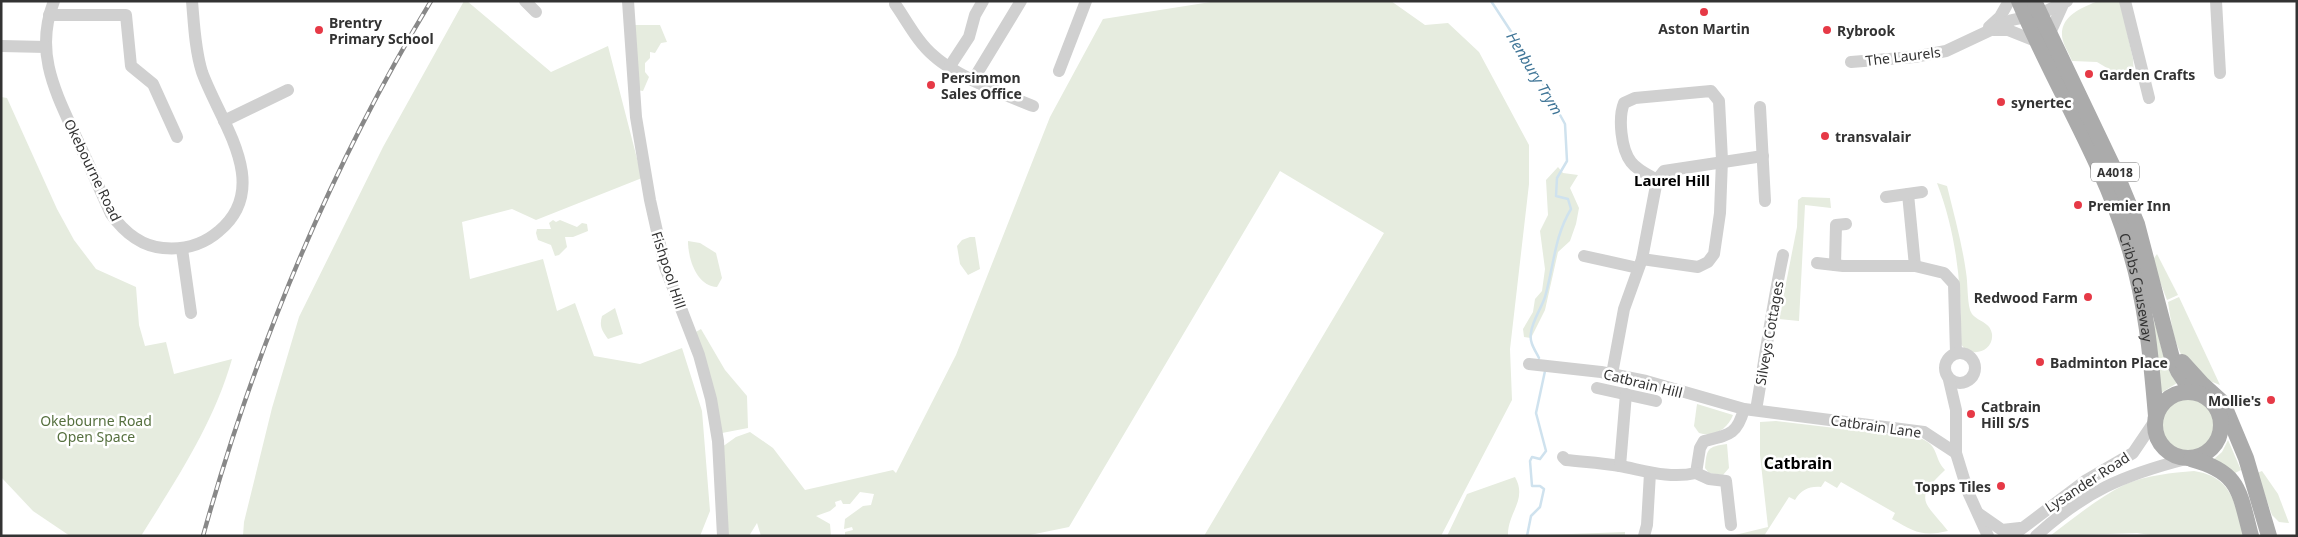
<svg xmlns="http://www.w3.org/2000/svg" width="2298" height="537" viewBox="0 0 2298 537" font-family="'Noto Sans',sans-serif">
	<rect width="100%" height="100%" fill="#fff"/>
	<g fill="#e6ecdf">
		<polygon points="464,1 467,1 551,72 608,46 642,178 536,220 512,209 462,222 470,279 543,259 557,311 575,303 594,356 640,364 682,348 702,411 710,511 700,536 243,536 244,522 272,408 299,317 383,147"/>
		<polygon points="1217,1 1391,1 1425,25 1448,23 1479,52 1529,145 1529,184 1510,349 1512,400 1441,536 1204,536 1384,233 1280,171 1069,527 1025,536 845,536 845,532 853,530 852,527 844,529 845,519 863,506 871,505 874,494 860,492 850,504 843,504 841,500 835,502 836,506 830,511 816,516 830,524 831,536 761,536 757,523 749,536 726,536 722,447 736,437 750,432 773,448 805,490 893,470 896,473 956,355 1050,117 1103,19"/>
		<path d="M2098,1H2120L2133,59L2134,75L2130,78L2122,77L2097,62L2072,61C2069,53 2062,43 2062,35C2061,15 2084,7 2098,1Z"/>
		<polygon points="634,25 660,25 667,42 661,43 655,53 650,52 650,58 645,63 645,72 649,77 643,91 637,90"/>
		<path d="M1,97L7,98L57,209L74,240L96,269L136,287L139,325L145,346L166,342L174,374L232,359C214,423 176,480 141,536H70L33,511L1,477Z"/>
		<polygon points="1558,167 1563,173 1578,175 1570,188 1579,208 1576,224 1570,241 1558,252 1545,310 1531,338 1524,337 1523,329 1533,312 1535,299 1542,291 1545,269 1540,231 1548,215 1546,180"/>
		<path d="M1937,183L1947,186C1954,215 1962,243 1966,272C1968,284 1967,298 1970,310C1974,322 1990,320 1992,334C1994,352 1970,359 1961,344C1962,289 1957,235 1937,183Z"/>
		<polygon points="1802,197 1830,198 1831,208 1805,205 1799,321 1779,319 1797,227 1798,200"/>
		<polygon points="553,220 556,222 560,220 577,227 582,223 587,224 588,231 573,237 565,237 567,247 559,255 555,256 551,245 538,240 536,233 537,229 551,229 549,223"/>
		<polygon points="970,237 975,237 980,269 968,275 960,264 957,246 962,240"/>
		<path d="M688,241L700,243L716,253L722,278L717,287C696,286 688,258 688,241Z"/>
		<polygon points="2157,254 2178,295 2167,300 2152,261"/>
		<path d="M2179,297L2220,385C2178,370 2174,342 2168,302Z"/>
		<path d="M615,308L623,334L608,339C602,330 599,327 602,316Z"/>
		<path d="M2150,312C2162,336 2160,362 2177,383L2158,395Z"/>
		<polygon points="701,329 725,370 747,396 748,428 722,433 694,333"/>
		<circle cx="2188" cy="425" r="26"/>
		<path d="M1697,404L1733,415C1728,428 1715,438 1699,433L1694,426Z"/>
		<path d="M1776,421L1920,438C1940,446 1933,457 1945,470C1913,500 1924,501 1948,531C1922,537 1915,532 1892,519L1895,513L1841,482L1837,488L1825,481L1821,487C1809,486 1801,490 1795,500L1789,497L1764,536H1731L1768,527L1760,455V422Z"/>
		<polygon points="2228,440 2241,470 2233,474 2214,459 2222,452"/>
		<path d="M1727,444L1729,468L1723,475L1709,473L1705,468C1707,448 1707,447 1727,444Z"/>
		<path d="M2194,471C2233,477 2234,503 2244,536H2157L2137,533L2050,536C2074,518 2099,497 2126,484C2147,475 2172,473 2194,471Z"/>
		<polygon points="2262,471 2278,494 2289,523 2279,522 2272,515 2257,473"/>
		<path d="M1515,477C1528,500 1507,513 1508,536H1447L1467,494Z"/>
		<polygon points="1625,532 1625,536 1516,536"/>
	</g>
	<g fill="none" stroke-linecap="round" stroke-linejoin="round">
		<g stroke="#cfe2ee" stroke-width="2.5">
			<path d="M1491,1L1531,62L1565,124L1567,161L1557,178L1556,196L1568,199L1571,209C1554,237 1554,266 1545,297C1541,309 1532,321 1531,333C1529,342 1535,350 1539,358"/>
			<polyline points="1527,536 1531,516 1540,507 1544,489 1540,486 1532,486 1530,461 1532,457 1540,459 1546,451 1536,413 1545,371"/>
		</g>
		<g stroke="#d0d0d0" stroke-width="12">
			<path d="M54,1C34,52 55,91 76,137C88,162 99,188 111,214C124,232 140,246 163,248C184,250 203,245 219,231C273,186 220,122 202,72C195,50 194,24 192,1"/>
			<polyline points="525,1 536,12"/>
			<polyline points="628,1 636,117 650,200 665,267 699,355 711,399 718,441 723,536"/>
			<polyline points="2125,1 2149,98"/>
			<polyline points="2216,1 2220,73"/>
			<path d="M895,4C907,21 918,43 934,56C956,76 1005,95 1033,106"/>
			<polyline points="49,15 126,15 131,66 153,84 177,137"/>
			<polyline points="1989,27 2000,17 2009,1"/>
			<polyline points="1993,30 2008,30 2038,42"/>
			<polyline points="2050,33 2064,2"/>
			<polyline points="1,46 46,47"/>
			<polyline points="1851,62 1914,57 1946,51 2012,20 2040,14 2067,1"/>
			<polyline points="950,66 969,37 975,15 983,1"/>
			<polyline points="1059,71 1086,1"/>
			<polyline points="973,80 1021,1"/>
			<polyline points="1760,107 1765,201"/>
			<polyline points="224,121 288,90"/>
			<polyline points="1908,194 1915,266"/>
			<polyline points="1886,197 1922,192"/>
			<polyline points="182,249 191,313"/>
			<polyline points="1584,256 1638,268"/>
			<path d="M1642,259L1698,267L1708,262L1714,254L1720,213L1722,160L1719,101L1711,91L1635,98L1624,103C1618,118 1621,149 1631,162C1637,170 1648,175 1657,180"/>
			<polyline points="1817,263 1843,266 1915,266 1944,273 1954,284 1956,353"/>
			<polyline points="1835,265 1836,225 1846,224"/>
			<circle cx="1960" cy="368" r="15"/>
			<polyline points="1529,364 1601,372 1646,381 1744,409 1924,432 1956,453"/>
			<polyline points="1612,374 1624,309 1642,259 1657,180 1664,171 1763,156"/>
			<polyline points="1949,380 1956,410 1956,453 1968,492 1988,536"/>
			<polyline points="1597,388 1656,401"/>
			<path d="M1756,410C1765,358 1772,307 1783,255"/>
			<path d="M1563,457L1566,460C1584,462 1602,463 1620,466C1646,471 1670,479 1696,473L1700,448L1704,441C1729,435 1737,435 1744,409"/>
			<polyline points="1620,466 1626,394"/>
			<polyline points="1696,473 1709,479 1726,481 1731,525"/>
			<polyline points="1979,514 2002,530 2020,528"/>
			<polyline points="1644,536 1647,525 1650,473"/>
			<polyline points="2012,536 2085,481 2133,453 2154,422"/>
			<path d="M2036,536C2084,492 2123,475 2186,459"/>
		</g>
		<g stroke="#ababab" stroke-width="16">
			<path id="s1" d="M2019,1C2053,83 2102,159 2128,244C2146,300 2151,357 2156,416"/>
			<polyline points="2034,1 2115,171 2137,224 2172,358 2178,371 2192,392"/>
			<polyline points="2182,362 2202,384 2223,403 2246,458 2269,536"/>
			<circle cx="2188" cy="425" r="33"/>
			<path d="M2191,459C2240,472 2239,491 2251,536"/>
		</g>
		<g stroke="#888" stroke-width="4.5">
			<path id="rail" d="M203,536C255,349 330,168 431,1"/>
		</g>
		<use href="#rail" stroke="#fff" stroke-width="2.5" stroke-dasharray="8" stroke-linecap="butt"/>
	</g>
	<g fill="#e63946" stroke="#fff" stroke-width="2">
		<circle cx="1704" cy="12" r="5"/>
		<circle cx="319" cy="30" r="5"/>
		<circle cx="1827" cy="30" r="5"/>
		<circle cx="2089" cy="74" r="5"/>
		<circle cx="931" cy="85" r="5"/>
		<circle cx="2001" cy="102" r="5"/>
		<circle cx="1825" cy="136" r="5"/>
		<circle cx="2078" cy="205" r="5"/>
		<circle cx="2088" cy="297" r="5"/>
		<circle cx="2040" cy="362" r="5"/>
		<circle cx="2271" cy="400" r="5"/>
		<circle cx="1971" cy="414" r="5"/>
		<circle cx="2001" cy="486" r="5"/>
	</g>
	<g text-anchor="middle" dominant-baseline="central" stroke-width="5" stroke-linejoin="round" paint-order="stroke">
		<rect fill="#fff" stroke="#707070" stroke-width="1" x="2091" y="162.5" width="48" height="19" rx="4"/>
		<g font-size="12" font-weight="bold" fill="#333">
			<text x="2115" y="172">A4018</text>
		</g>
		<g font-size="14" font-weight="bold" fill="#333" stroke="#fff" text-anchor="start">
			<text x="329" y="22">Brentry<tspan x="329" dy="16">Primary School</tspan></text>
			<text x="1704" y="28" text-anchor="middle">Aston Martin</text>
			<text x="1837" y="30">Rybrook</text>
			<text x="2099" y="74">Garden Crafts</text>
			<text x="941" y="77">Persimmon<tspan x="941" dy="16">Sales Office</tspan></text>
			<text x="2011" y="102">synertec</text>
			<text x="1835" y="136">transvalair</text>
			<text x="2088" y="205">Premier Inn</text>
			<text x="2078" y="297" text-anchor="end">Redwood Farm</text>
			<text x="2050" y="362">Badminton Place</text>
			<text x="2261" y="400" text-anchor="end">Mollie's</text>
			<text x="1981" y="406">Catbrain<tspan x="1981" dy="16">Hill S/S</tspan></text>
			<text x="1991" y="486" text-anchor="end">Topps Tiles</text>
		</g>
		<g font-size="14" fill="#333" stroke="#fff">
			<text transform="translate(1903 56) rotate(-7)">The Laurels</text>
			<text transform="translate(93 170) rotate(64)">Okebourne Road</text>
			<text transform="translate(669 270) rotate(72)">Fishpool Hill</text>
			<text stroke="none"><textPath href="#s1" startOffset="311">Cribbs Causeway</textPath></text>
			<text transform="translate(1769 333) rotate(-80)">Silveys Cottages</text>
			<text transform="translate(1643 383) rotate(14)">Catbrain Hill</text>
			<text transform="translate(1876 426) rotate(8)">Catbrain Lane</text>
			<text transform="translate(2087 482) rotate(-33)">Lysander Road</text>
		</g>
		<g font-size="14" fill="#56703f" stroke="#fff">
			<text x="96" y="420">Okebourne Road<tspan x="96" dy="16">Open Space</tspan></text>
		</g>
		<g font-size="15" font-style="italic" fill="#3f7597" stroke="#fff">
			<text transform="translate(1535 73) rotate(59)">Henbury Trym</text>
		</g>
		<g font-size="15" font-weight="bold" fill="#000" stroke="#fff">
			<text x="1672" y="180">Laurel Hill</text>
		</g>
		<g font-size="16" font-weight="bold" fill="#000" stroke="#fff">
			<text x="1798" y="463">Catbrain</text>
		</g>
	</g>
	<rect width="2298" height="537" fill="none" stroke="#333333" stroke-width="5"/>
</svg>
